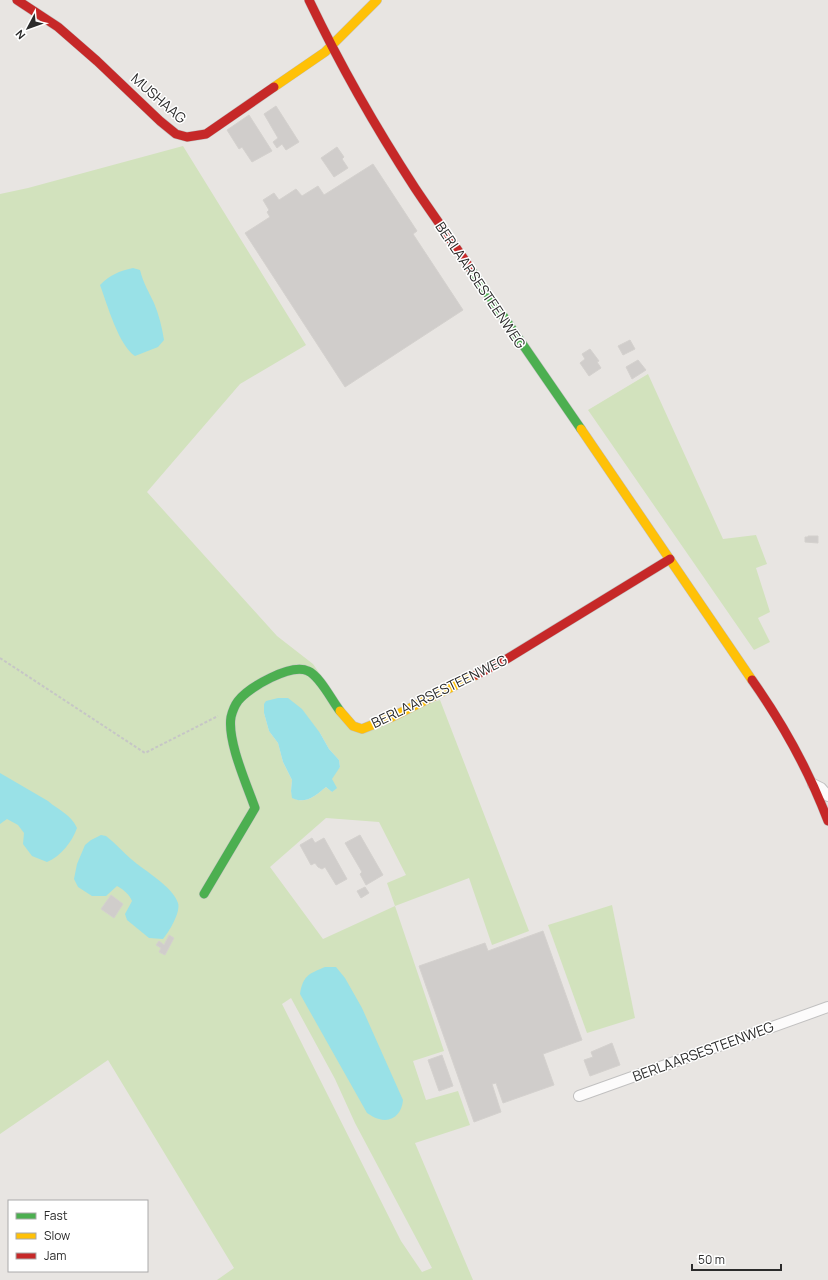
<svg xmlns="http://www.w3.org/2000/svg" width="828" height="1280" viewBox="0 0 828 1280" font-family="Manrope,sans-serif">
	<rect width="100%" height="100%" fill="#e8e5e2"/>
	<g fill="#d2e2bd" fill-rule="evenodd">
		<path d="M183,146L306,345L240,384L147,492L277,636L313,664L353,722L361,725L440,700L529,931L492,945L469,878L395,906L444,1051L413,1061L426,1100L458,1091L470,1125L415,1143L473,1280H217L234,1268L108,1060L0,1134V194L28,188ZM264,713L320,733L329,749L339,760L340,767L332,776V792L326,787C316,795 306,805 293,798L291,791L292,780L283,762L278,743L269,731ZM326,818L379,822L406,875L387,883L395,906L323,939L270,867ZM291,998L335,1079L355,1123L432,1268L422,1272L401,1241L282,1004Z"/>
		<polygon points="648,374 723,539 756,535 767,564 756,568 770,612 758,618 770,642 754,650 588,410"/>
		<polygon points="612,905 635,1018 587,1033 548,925"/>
	</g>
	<g fill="#99e1e7">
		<path d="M133,268L140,270C144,285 148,290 154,303C159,315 162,327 164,340L158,347L135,356C119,346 107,304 100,285C110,275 119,271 133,268Z"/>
		<path d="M278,698H288L302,709L320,733L329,749L339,760L340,767L332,779L337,788L332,792L326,787C316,795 306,805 292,798L291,791L292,780L283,762L278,743L269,731L264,713V704L266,701Z"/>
		<path d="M0,773L48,801C58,810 71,814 77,828C72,842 61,856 47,862L32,856L23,844L24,833L18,825L7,819L0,824Z"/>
		<path d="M101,835L106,836C115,843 123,852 131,859C145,871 173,887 178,903C181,912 169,932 163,939L149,938L127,920L125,914L132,901C129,894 124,890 117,886L106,896H92L78,887L74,879L77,864L85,845L91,840Z"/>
		<path d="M325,967H336L345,978L362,1008L403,1100C402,1113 393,1123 379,1119C374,1118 371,1115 367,1113L300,994C303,976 308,974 325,967Z"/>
	</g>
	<g fill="#d0cdcb" stroke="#d4d1ce">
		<polygon points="276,106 299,142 286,150 282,144 277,148 273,142 278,138 264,114"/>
		<polygon points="249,115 272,151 252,162 242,147 239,149 227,130"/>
		<polygon points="337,147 344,157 342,159 348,168 334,177 321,158"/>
		<polygon points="373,164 417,231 413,234 463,310 345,387 245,233 270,217 267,212 269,210 263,200 274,193 279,200 296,189 302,196 318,186 324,195"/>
		<polygon points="630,340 635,349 623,355 618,346"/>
		<polygon points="590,349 599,361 597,362 601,368 589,376 580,363 585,359 582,354"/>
		<polygon points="638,360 646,370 632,379 626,367"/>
		<polygon points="808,536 818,536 818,543 805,542 805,537 808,537"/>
		<polygon points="360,835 383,875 366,885 360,874 362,872 345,843"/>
		<polygon points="312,838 315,843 324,838 347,879 336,885 325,867 322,869 318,867 315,863 311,865 300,845"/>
		<polygon points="365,887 369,893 361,898 357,891"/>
		<polygon points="111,895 123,904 114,918 101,909"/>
		<polygon points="543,931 582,1040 543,1054 554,1085 503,1103 496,1083 492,1084 501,1112 474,1122 419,966 485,943 488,951"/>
		<polygon points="169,935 174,938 165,955 159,952 161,948 156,945 159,941 164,945"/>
		<polygon points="612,1043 620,1065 590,1076 584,1060 593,1057 591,1052"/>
		<polygon points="442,1055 453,1086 439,1091 428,1060"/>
	</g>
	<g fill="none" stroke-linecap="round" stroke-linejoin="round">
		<g stroke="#c1c0c0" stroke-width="12">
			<g id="street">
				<polyline points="813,784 821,788 828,796"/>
				<polyline points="579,1096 828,1007"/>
			</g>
		</g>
		<g stroke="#c1c0c0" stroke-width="10">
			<g id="fast">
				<polyline points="470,268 581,429"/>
				<path d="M204,894L255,808C247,785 227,741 231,717C232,713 235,705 238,701C249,687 291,663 308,671C320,676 332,701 340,711"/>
			</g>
		</g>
		<g stroke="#c1c0c0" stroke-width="10">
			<g id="slow">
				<polyline points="274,87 325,52 377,0"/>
				<polyline points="581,429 752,680"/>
				<polyline points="340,711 353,726 362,729 392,717 476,675"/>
			</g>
		</g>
		<g stroke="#c1c0c0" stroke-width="10">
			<g id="jam">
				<polyline points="17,0 58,27 97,61 160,121 176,134 187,137 206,134 274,87"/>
				<path d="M309,0C340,65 376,128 415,188C433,215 452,241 470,268"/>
				<polyline points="476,675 505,660 670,559"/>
				<path d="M752,680C783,724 809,771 828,821"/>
			</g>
		</g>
		<polyline stroke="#c6c6c6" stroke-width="2" stroke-dasharray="3 2" stroke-linecap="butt" points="0,658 145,753 218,716"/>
		<use href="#street" stroke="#fcfbfb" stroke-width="10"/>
		<use href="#fast" stroke="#4caf50" stroke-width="9"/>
		<use href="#slow" stroke="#ffc107" stroke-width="9"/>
		<use href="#jam" stroke="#c62828" stroke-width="9"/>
	</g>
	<g text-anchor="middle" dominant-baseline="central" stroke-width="3" stroke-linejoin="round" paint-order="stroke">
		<g font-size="14" fill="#2b2b2b" stroke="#fff">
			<text transform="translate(159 98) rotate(41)">MUSHAAG</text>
			<text transform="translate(481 285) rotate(56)">BERLAARSESTEENWEG</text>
			<text transform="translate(439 691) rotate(-26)">BERLAARSESTEENWEG</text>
			<text transform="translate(703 1051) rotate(-20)">BERLAARSESTEENWEG</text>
		</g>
	</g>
	<rect x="8" y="1200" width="140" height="72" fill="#ffffff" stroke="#aaaaaa"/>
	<rect x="16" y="1213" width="20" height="6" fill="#4caf50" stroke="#aaaaaa"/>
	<text x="44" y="1220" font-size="12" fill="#2b2b2b">Fast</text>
	<rect x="16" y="1233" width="20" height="6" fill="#ffc107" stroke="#aaaaaa"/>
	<text x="44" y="1240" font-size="12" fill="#2b2b2b">Slow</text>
	<rect x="16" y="1253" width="20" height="6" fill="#c62828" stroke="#aaaaaa"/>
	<text x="44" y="1260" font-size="12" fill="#2b2b2b">Jam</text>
	<g transform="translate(28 28) rotate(229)" stroke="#ffffff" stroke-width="3" paint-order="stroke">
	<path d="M0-3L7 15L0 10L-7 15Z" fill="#2b2b2b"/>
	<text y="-6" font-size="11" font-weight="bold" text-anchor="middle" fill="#2b2b2b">N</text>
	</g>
	<path d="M692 1264v6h89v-6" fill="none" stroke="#2b2b2b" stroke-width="2"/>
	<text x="698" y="1264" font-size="12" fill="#2b2b2b" stroke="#ffffff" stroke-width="3" paint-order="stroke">50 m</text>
</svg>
